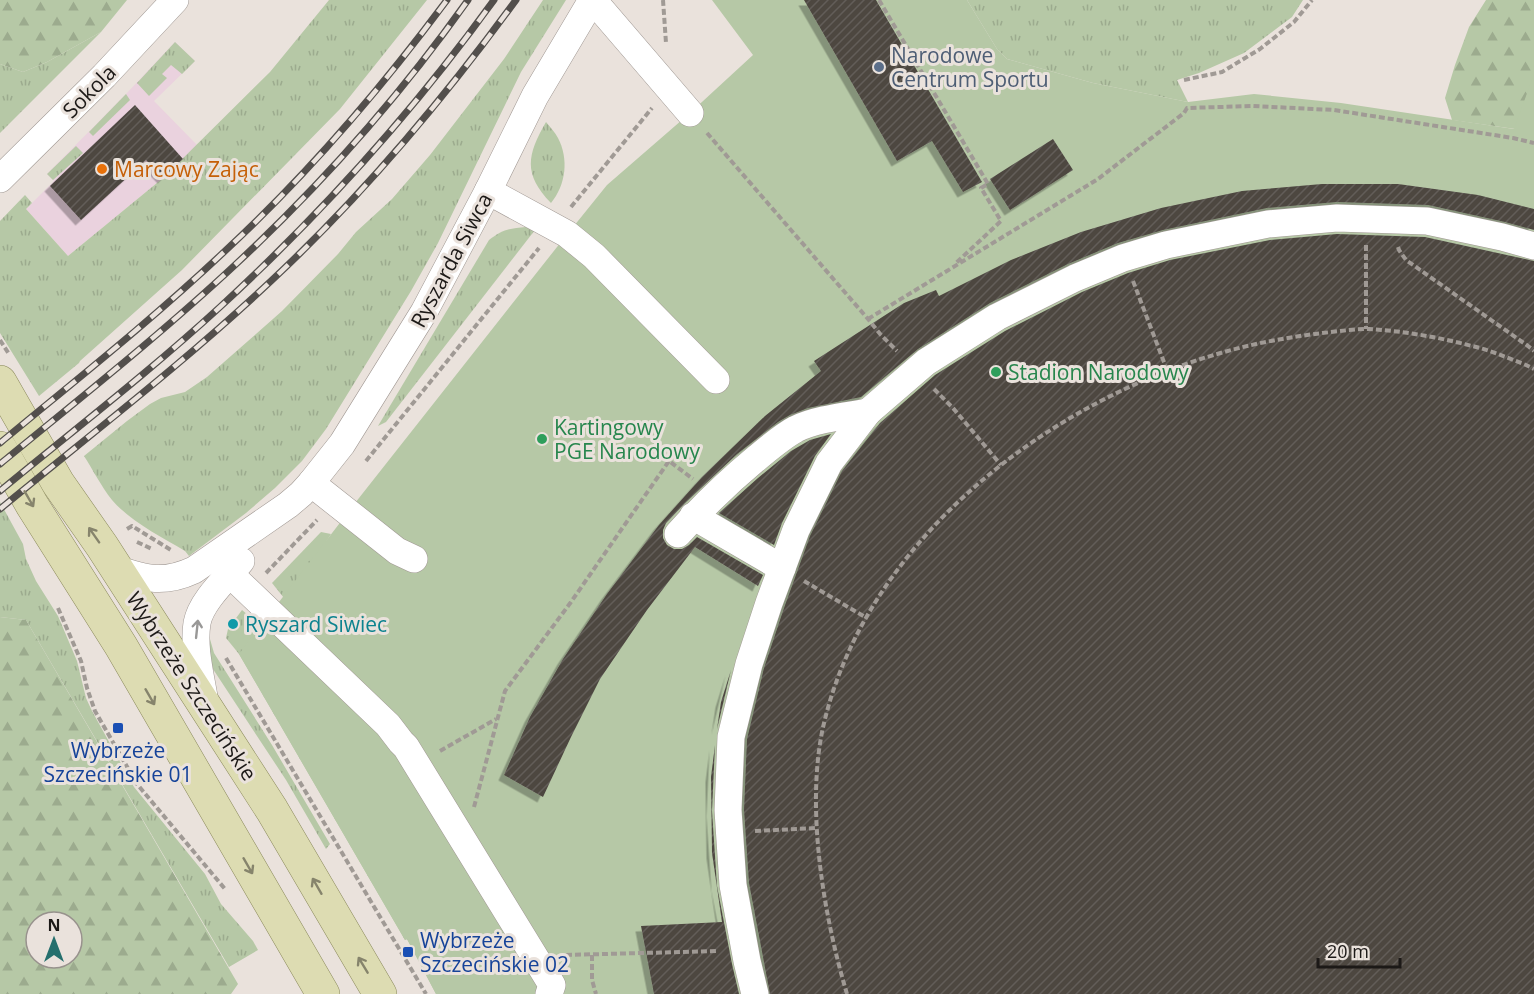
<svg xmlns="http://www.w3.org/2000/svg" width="1534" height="994" viewBox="0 0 1534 994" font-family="'Open Sans',sans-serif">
	<defs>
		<pattern id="grass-tufts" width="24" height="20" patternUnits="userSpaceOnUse" patternTransform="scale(1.5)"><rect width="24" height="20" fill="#b6c8a6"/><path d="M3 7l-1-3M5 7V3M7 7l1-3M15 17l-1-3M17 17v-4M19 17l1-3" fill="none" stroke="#9cab8e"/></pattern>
		<pattern id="forest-firs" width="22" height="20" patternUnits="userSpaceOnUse" patternTransform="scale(1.5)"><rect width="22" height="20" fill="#b6c8a6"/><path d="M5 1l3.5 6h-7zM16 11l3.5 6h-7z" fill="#9cab8e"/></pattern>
		<pattern id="building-hatch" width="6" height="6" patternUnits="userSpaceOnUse" patternTransform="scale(1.5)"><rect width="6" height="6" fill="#4d4641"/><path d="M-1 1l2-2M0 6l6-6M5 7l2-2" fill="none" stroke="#635d59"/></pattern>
		<filter id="shadow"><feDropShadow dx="-5.5" dy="5.5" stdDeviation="0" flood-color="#0004"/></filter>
	</defs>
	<rect width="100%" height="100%" fill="#eae2dc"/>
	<polygon fill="#ead2de" points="175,42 195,61 154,101 197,145 201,148 183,159 163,178 68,256 26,209 54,181 47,174 126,94"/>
	<g fill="url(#grass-tufts)">
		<polygon points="329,0 427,0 340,109 182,270 80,361 79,363 39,396 0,333 0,221 25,195 32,203 26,209 68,256 163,178 270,72"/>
		<path d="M543,0H566L521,72L438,243L411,291L326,429L302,461L275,488L246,513L189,556L185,551C160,536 131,522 112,500C101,486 93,470 84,456L127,421L150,404L161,398L185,392L207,377L282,311L338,254L356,232L392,199L430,155L504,59Z"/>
		<polygon points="967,0 1303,0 1292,17 1244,53 1199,73 1177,80 1188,102 1093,83 1007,59 997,49"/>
		<polygon points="101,32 0,133 0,64 23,72 47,62"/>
		<polygon points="175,42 195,61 182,74 171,65 162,74 167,78 149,96 137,83"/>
		<polygon points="126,94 130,100 93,136 89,132"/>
		<path d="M546,122C550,127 555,132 558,138C569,159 566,185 551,203C523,174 527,155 546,122Z"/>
		<polygon points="76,146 83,153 53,180 47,174"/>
		<path d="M526,227L535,230L386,422L378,426L489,240C502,230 510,228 526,227Z"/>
		<polygon points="0,502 23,544 26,559 36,581 58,616 77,661 86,698 92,711 134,787 205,874 221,904 253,941 258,950 229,967 26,620 0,617"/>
		<polygon points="321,532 331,534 288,603 272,583"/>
		<polygon points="242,610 261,626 243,650 444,994 436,994 407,939 405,940 239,654 226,638 228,629"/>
		<polygon points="206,625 214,653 272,745 330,844 326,849 286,780 209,663"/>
	</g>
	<g fill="url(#forest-firs)" fill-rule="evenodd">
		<polygon points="0,0 127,0 101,32 47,62 23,72 0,64"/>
		<polygon points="1486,0 1534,0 1534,134 1515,129 1452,120 1445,98 1455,65 1469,27"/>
		<path d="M0,617L26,620L238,984L231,994H0ZM36,922H72V958H36Z"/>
	</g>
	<polygon fill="#b6c8a6" points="712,0 967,0 997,49 1007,59 1093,83 1188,102 1254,94 1341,103 1514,129 1534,74 1534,994 436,994 407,939 405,940 239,654 359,498 557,247 607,185 690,113 753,55"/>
	<g fill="url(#building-hatch)" filter="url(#shadow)">
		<polygon points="804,0 876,0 982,182 963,192 932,141 897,161"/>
		<polygon points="135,105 183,159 163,178 146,160 81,220 50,186"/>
		<polygon points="1053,139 1073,170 1010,210 990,179"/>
		<polygon points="1322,184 1398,184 1478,195 1534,209 1534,230 1505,222 1428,205 1337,202 1267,208 1163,230 1118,243 1068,264 990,303 918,349 861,397 808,408 790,415 778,422 737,454 685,503 666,523 663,530 663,538 667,545 674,549 682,549 689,545 697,537 763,575 758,586 695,547 647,610 600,679 571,737 543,797 504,775 530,717 563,659 607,594 659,525 702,477 765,416 821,371 814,361 904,303 936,290 939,296 1011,260 1081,232 1161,208 1242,191"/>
		<polygon points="1337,234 1425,237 1534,261 1534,994 770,994 749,883 744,810 747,739 764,668 784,608 810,536 842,471 880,423 935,375 1005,331 1082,292 1128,273 1170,260 1270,240"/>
		<polygon points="831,434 815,456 782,523 774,545 719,513 758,478 791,451 810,440"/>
		<polygon points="731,670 717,729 721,702"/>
		<polygon points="715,745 712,811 717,886 732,964 739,994 654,994 641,926 722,922 712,853 711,777"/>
	</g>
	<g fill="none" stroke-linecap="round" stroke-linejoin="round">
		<g stroke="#a09893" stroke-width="28">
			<g id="minor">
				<polyline points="593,0 690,113"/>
				<polyline points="0,179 104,76 175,0"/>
				<polyline points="488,191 567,234 594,256 716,380"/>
				<polyline points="311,483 397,551 414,559"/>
				<polyline points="693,516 782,568"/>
				<path d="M678,534C703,506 729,481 758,457C770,447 783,436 796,429C816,419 846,416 868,412"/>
				<path d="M116,569C146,579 164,584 194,570L288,505L301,494L311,483L342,444L424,312L488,191L535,96L592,0"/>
				<polyline points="230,574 388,725 401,742 406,747 552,985 549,994"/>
				<path d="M205,703C201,677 193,648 197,623C201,601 227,578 241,561"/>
				<polyline points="755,994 747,961 733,885 728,810 731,737 749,664 769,603 796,530 829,463 868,412 926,362 997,317 1075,278 1123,258 1166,245 1268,224 1337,218 1427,221 1502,237 1534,246"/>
			</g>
		</g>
		<g stroke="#8a895b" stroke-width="34">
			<g id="major">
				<polyline points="0,382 58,483 102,546 272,810 380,994"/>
				<polyline points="0,448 32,505 121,646 323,994"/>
			</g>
		</g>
		<g stroke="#a09a95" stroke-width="4" stroke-dasharray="6 3" stroke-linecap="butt">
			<polyline points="663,0 666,43"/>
			<polyline points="879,0 988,184 981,188 1001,221 956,263"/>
			<polyline points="1184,80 1222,72 1260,49 1294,22 1312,0"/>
			<polyline points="707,133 868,319 881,335 897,351"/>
			<polyline points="571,207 652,108"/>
			<polyline points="1366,245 1366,329"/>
			<polyline points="1398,247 1399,250 1406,260 1528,346 1534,351"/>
			<polyline points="1133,281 1167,370"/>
			<polyline points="868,319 1098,179 1184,113 1187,108 1253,106 1334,110 1513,138 1534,143"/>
			<polyline points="0,340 9,354"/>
			<polyline points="934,389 953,408 1001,465"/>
			<polyline points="366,461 539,248"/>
			<polyline points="127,529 132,526 171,550"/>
			<polyline points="137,542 152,549"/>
			<polyline points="266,573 317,520"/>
			<polyline points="804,581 865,617"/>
			<polyline points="58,608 81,661 87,688 95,711 137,784 225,889"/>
			<polyline points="226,658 426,994"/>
			<polyline points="440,751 496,719"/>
			<polyline points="474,807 505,691 571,602 669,461 693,479"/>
			<polyline points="755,831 817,828"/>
			<polyline points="566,955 718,951"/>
			<polyline points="592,955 592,980 596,994"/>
			<path d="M847,994C823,914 804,801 825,719C875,518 1091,369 1288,338C1305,335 1322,333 1340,331C1349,330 1359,329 1369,329C1403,331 1438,337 1472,346C1490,350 1508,358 1526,365L1534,369"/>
		</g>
		<use href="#minor" stroke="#fff" stroke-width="27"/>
		<use href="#major" stroke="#dddcb2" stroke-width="33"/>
		<g stroke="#534f4c" stroke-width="7">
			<g id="rail">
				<path d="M0,443C76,380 153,319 225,251C307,175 380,90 447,0"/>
				<path d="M0,464C79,399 160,335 235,265C321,185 400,96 468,0"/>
				<path d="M0,491C74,430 149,372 220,307C321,214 413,112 494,0"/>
				<path d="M0,509C91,434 185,362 271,281C362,196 443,100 516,0"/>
			</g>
		</g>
		<use href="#rail" stroke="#eae2dc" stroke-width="4.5" stroke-dasharray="14" stroke-linecap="butt"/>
	</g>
	<defs><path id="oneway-shaft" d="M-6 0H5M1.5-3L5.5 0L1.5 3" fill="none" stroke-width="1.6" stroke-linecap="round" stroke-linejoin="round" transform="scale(1.5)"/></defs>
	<g stroke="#86846c">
		<use href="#oneway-shaft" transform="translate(29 499) rotate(60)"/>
		<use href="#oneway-shaft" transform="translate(94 535) rotate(-125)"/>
		<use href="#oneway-shaft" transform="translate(150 697) rotate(60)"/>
		<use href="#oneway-shaft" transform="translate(248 866) rotate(60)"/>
		<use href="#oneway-shaft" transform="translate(317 886) rotate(-120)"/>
		<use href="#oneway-shaft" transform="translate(363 965) rotate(-121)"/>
	</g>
	<use stroke="#999897" href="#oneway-shaft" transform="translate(197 629) rotate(-84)"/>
	<circle fill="#5c6f8a" stroke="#eae2dc" stroke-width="2" cx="879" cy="67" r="6"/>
	<circle fill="#e8710a" stroke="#eae2dc" stroke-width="2" cx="102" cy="169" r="6"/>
	<g fill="#2e9e5b" stroke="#eae2dc" stroke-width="2">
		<circle cx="996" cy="372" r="6"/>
		<circle cx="542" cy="439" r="6"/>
	</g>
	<circle fill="#0f9aa8" stroke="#eae2dc" stroke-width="2" cx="233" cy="624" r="6"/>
	<g fill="#1a4fb4" stroke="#eae2dc" stroke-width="2">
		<rect x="112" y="722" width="12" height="12" rx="3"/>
		<rect x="402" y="946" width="12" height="12" rx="3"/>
	</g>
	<g text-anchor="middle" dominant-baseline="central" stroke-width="6" stroke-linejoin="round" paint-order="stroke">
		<g font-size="21" fill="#4e5e75" stroke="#eae2dc" text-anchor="start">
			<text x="891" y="55">Narodowe<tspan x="891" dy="24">Centrum Sportu</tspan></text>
		</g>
		<g font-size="21" fill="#1c1917" stroke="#eae2dc">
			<text transform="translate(89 91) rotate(-45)">Sokola</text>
			<text transform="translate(451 260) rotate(-62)">Ryszarda Siwca</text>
			<text transform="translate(192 686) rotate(57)">Wybrzeże Szczecińskie</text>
		</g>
		<g font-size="21" fill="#c56008" stroke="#eae2dc" text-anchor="start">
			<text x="114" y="169">Marcowy Zając</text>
		</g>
		<g font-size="21" fill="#27864d" stroke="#eae2dc" text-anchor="start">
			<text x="1008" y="372">Stadion Narodowy</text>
			<text x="554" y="427">Kartingowy<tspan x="554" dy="24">PGE Narodowy</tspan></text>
		</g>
		<g font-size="21" fill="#0d838f" stroke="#eae2dc" text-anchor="start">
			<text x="245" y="624">Ryszard Siwiec</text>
		</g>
		<g font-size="21" fill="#164399" stroke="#eae2dc">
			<text x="118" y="750">Wybrzeże<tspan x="118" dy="24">Szczecińskie 01</tspan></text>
			<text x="420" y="940" text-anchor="start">Wybrzeże<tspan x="420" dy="24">Szczecińskie 02</tspan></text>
		</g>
	</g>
	<g transform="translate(54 940)"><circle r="28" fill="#eae2dc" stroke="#98928d" stroke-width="1.5"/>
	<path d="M0-4.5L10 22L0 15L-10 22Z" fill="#256f6d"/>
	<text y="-9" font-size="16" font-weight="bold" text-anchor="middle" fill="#1c1917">N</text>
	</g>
	<path d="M1318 958v9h82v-9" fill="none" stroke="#1c1917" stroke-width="3"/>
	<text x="1327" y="958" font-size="18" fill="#1c1917" stroke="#eae2dc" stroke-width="4.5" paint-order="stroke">20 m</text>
</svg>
